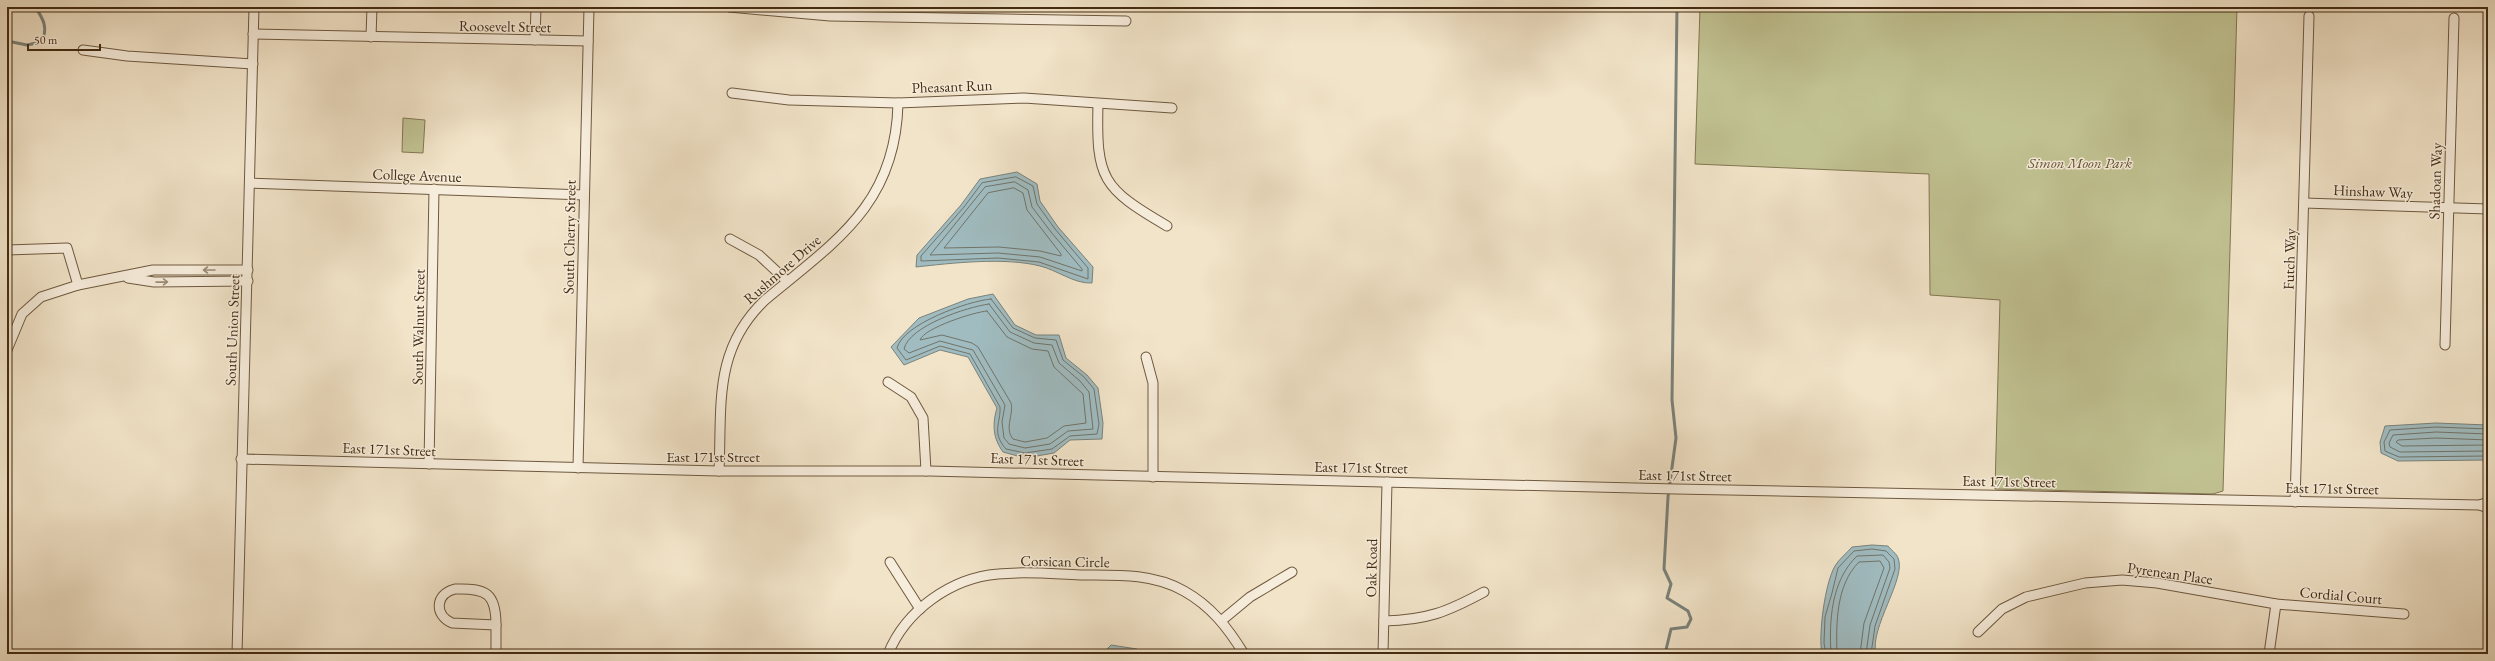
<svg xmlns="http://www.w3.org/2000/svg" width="2495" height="661" viewBox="0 0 2495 661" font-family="'EB Garamond',serif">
	<rect width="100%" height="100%" fill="#f2e4c9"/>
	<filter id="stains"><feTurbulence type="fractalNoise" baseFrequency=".005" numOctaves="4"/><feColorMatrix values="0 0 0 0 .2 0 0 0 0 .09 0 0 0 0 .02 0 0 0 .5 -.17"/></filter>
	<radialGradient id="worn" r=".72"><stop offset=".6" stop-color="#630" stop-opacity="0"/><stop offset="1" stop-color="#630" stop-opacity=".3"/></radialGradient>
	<g fill="#c1c292" stroke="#827652">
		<polygon points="1700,7 2237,7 2223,491 2213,494 1995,489 2000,300 1930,295 1929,174 1695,164"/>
		<polygon points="403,118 425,120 423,153 402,152"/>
	</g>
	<g fill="#a0bcc1" stroke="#7a827b">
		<path d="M1017,172L1037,184L1040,201L1058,227L1093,267L1092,283C1074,284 1057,270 1040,266C1005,257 952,263 916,267L917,255L961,205L980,179Z"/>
		<path d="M993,294L1015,325L1036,335H1059L1066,358L1087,375L1098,388L1103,423L1102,439L1070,440L1054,453L1025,458L1003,452C993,438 992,425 997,408L968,357L940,350L904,365L891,347L919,318L968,299Z"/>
		<polygon points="2436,423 2488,425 2488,460 2398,461 2381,453 2380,442 2385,426"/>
		<path d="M1872,545L1888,546C1891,550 1897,554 1898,558C1907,578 1869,628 1876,654H1822C1818,635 1825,583 1835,566C1839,559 1847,553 1852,547Z"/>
		<polygon points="1111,645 1137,649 1142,654 1102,654"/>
	</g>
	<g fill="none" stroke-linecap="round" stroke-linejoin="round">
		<g stroke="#717469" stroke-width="1">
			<polygon points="1016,177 1033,186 1037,204 1055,229 1088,268 1088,279 1039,262 998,258 921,261 921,256 964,207 982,183"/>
			<polygon points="1015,182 1028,190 1032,207 1051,232 1082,269 1082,271 1040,257 998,253 930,255 985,187"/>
			<polygon points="1014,188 1023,193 1027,210 1061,254 1061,256 1040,251 999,247 944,248 988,193"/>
			<path d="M991,299L1013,328L1035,338L1056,340L1063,360L1084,377L1094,389L1099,424L1097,434L1070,436L1052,449L1025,453L1006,449C991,432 1001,423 1000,407L970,354L940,346L906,360L897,348C903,324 968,301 991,299Z"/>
			<path d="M989,304L1010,332L1034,343L1052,345L1059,363L1080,381L1089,392L1093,429L1068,431L1050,444L1025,448L1009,444L1004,438L1002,422L1005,405L973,350L940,341L909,353L904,349C909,326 967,307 989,304Z"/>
			<path d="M987,311L1007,337L1032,349L1048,351L1054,367L1083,394L1086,423L1064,426L1047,438L1025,442L1013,439C1004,428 1014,415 1011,403L978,347L972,343L942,335L920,340C924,328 974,312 987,311Z"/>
			<polyline points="2488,429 2436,427 2390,430 2384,442 2385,451 2399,457 2488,456"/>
			<polyline points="2488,434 2436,432 2393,435 2389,443 2390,447 2400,452 2488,451"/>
			<polyline points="2488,440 2436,438 2398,440 2396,442 2402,446 2488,445"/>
			<polyline points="1826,654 1824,643 1825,617 1832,593 1838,568 1854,551 1872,549 1886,551 1894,559 1895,569 1875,626 1871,654"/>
			<path d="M1831,654C1829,621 1831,581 1857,556L1883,555L1889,562L1890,568L1870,625L1866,654"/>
			<path d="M1837,654C1836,623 1836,585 1859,562L1880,561L1884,568L1864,623L1860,654"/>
		</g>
		<g stroke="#7a827b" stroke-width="3">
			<path d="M7,41L27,45L41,42C49,29 43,18 35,7"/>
			<polyline points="1665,654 1671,629 1687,627 1691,619 1688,611 1667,598 1671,584 1664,569 1668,497 1676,438 1672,400 1677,7"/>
		</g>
		<g stroke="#6e593f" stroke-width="11">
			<g id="minor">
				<polyline points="729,7 830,16 1126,21"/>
				<polyline points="253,34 588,41"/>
				<polyline points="371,37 372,7"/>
				<polyline points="535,40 536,7"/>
				<polyline points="83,50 127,56 253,64"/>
				<polyline points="732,93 789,100 898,103 1024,98 1172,108"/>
				<path d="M1098,104C1096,179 1102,188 1167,226"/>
				<polyline points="250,183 584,195"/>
				<polyline points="2304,203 2488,209"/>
				<polyline points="730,239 759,255 787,281"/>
				<polyline points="7,250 67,248 78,285"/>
				<polyline points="128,278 154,282 248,281"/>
				<polyline points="2445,345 2454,18"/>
				<polyline points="7,350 22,314 41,297 78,285 153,270 248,270"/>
				<polyline points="1146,357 1153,383 1153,477"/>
				<polyline points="888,382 911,397 923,418 926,471"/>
				<polyline points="241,459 719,471 929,471 1676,489 2480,505"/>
				<polyline points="429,464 434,189"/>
				<polyline points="578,468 589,7"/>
				<path d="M719,471C722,404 713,350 765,300C836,241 896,204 898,103"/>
				<polyline points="2295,502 2309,16"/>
				<polyline points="2488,502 2480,505 2488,508"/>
				<polyline points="890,562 920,609"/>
				<path d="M455,589C486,588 496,593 496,625L452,623C434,615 435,594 455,589Z"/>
				<polyline points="1221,621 1250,597 1292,572"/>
				<path d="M1384,621C1427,620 1447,612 1484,592"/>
				<polyline points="1978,632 2002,609 2026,597 2085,583 2122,580 2157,583 2276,604 2404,614"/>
				<polyline points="237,654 254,7"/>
				<polyline points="496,654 496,625"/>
				<path d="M888,654C906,610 951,578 998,574C1025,571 1054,574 1080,575C1115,575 1153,573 1184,591C1211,606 1228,628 1244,654"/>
				<polyline points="1383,654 1387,482"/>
				<polyline points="2269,654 2276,604"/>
			</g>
		</g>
		<use href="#minor" stroke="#f7eddc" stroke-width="9"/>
	</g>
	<defs><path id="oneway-shaft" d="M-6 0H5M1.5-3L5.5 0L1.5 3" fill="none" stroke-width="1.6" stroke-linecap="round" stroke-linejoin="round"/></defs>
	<g stroke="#9c8c76">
		<use href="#oneway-shaft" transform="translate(209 270) rotate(180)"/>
		<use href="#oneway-shaft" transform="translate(162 282) rotate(-1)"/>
	</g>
	<g text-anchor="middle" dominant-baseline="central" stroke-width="3" stroke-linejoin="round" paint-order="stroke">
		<g font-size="15" fill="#422b11" stroke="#f7eddc">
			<text transform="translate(505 26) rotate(1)">Roosevelt Street</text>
			<text transform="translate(952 86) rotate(-2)">Pheasant Run</text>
			<text transform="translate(417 175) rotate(2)">College Avenue</text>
			<text transform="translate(2435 181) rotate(-88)">Shadoan Way</text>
			<text transform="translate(2373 191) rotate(2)">Hinshaw Way</text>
			<text transform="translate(569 237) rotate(-89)">South Cherry Street</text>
			<text transform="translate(2289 259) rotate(-88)">Futch Way</text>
			<text transform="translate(782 269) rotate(-41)">Rushmore Drive</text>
			<text transform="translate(418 327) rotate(-89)">South Walnut Street</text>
			<text transform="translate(232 330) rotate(-88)">South Union Street</text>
			<text transform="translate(389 449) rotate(2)">East 171st Street</text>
			<text x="713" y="456">East 171st Street</text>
			<text transform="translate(1037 459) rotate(2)">East 171st Street</text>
			<text transform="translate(1361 467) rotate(1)">East 171st Street</text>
			<text transform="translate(1685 475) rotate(1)">East 171st Street</text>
			<text transform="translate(2009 481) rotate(1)">East 171st Street</text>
			<text transform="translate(2332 488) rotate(1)">East 171st Street</text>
			<text transform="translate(1065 561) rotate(1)">Corsican Circle</text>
			<text transform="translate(1371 568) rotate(-89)">Oak Road</text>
			<text transform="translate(2170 573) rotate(8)">Pyrenean Place</text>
			<text transform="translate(2341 595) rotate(5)">Cordial Court</text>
		</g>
		<g font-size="15" font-style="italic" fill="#625131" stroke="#f7eddc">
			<text x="2080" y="162">Simon Moon Park</text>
		</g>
	</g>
	<rect width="2495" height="661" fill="none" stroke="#f2e4c9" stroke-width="24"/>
	<rect x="8" y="8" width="2479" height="645" fill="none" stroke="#422b11" stroke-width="2"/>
	<rect x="12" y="12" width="2471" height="637" fill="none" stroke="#422b11"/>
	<path d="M28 44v6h72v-6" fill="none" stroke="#422b11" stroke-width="2"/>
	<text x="34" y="44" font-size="12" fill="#422b11" stroke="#f7eddc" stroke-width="3" paint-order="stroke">50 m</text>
	<rect width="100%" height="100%" filter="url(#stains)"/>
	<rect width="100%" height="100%" fill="url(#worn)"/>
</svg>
